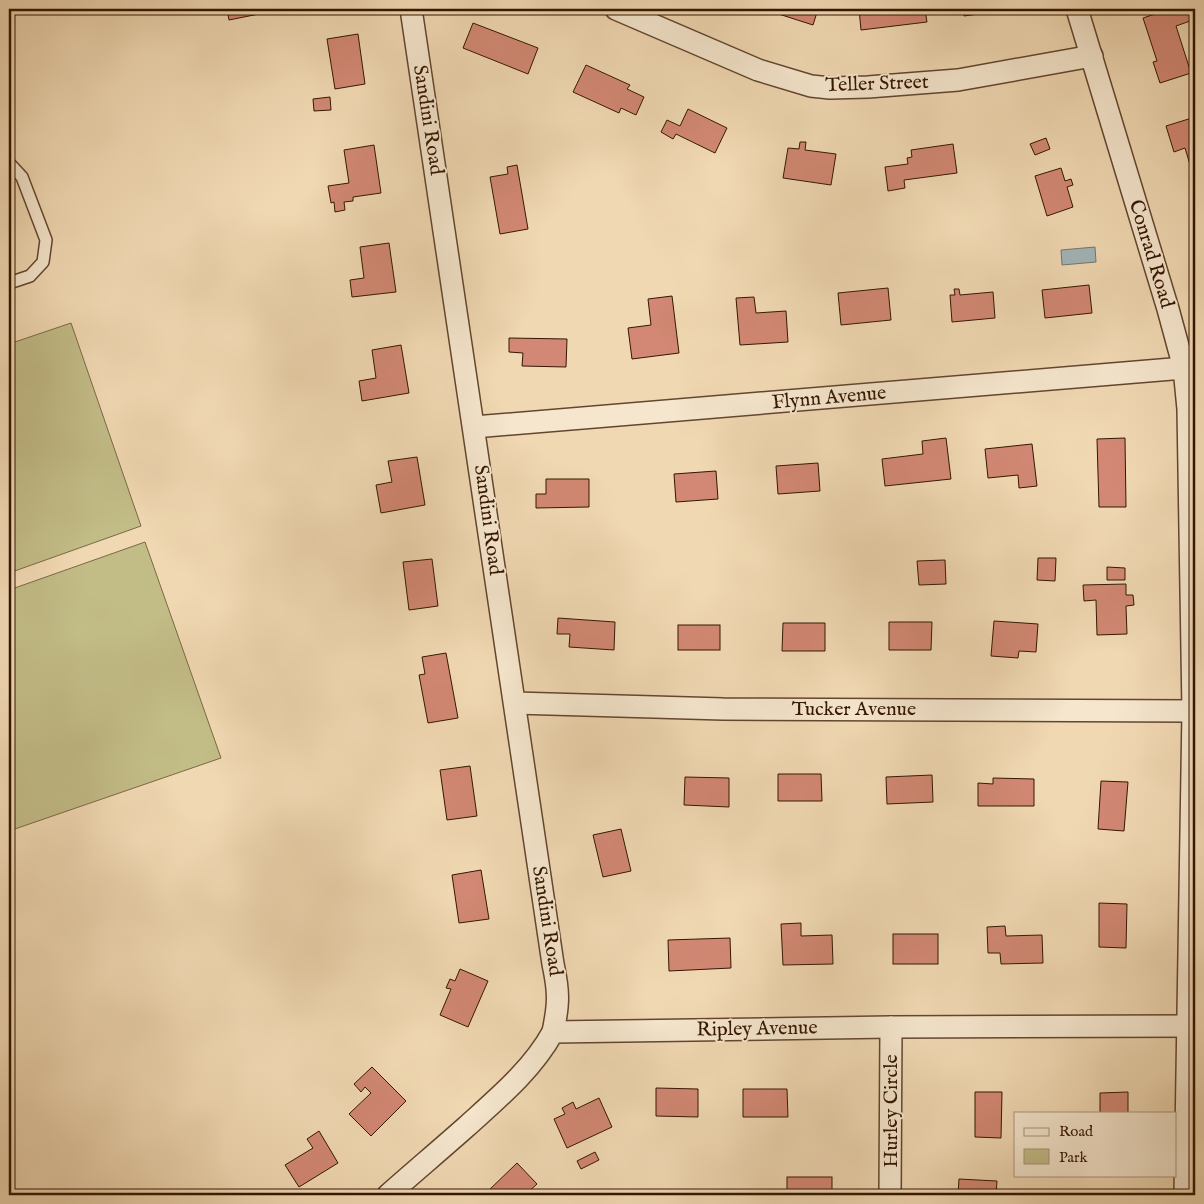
<svg xmlns="http://www.w3.org/2000/svg" width="1204" height="1204" viewBox="0 0 1204 1204" font-family="'IM FELL English',serif">
	<rect width="100%" height="100%" fill="#f0d8b2"/>
	<filter id="stains"><feTurbulence type="fractalNoise" baseFrequency=".004" numOctaves="4"/><feColorMatrix values="0 0 0 0 .2 0 0 0 0 .09 0 0 0 0 .02 0 0 0 .5 -.17"/></filter>
	<radialGradient id="worn" r=".72"><stop offset=".6" stop-color="#630" stop-opacity="0"/><stop offset="1" stop-color="#630" stop-opacity=".3"/></radialGradient>
	<g fill="#c2bc87" stroke="#7b6944">
		<polygon points="71,323 141,526 9,573 9,344"/>
		<polygon points="145,542 221,758 9,831 9,590"/>
	</g>
	<polygon fill="#a1b6b9" stroke="#757670" points="1095,247 1096,262 1062,265 1061,250"/>
	<g fill="#d28874" stroke="#341602">
		<polygon points="227,9 269,9 269,12 229,20"/>
		<polygon points="763,9 818,9 813,25"/>
		<polygon points="859,9 925,9 927,22 861,30"/>
		<polygon points="964,9 1008,9 1008,10 964,16"/>
		<polygon points="1170,9 1195,9 1195,26 1193,20 1176,26 1191,73 1160,83 1153,62 1157,61 1143,18"/>
		<polygon points="473,23 538,48 528,74 463,48"/>
		<polygon points="358,34 365,84 335,89 327,39"/>
		<polygon points="586,65 630,85 627,89 644,97 636,115 621,108 619,113 573,92"/>
		<polygon points="330,97 331,110 314,111 313,99"/>
		<polygon points="688,109 727,128 715,153 676,134 673,139 661,132 667,120 680,126"/>
		<polygon points="1195,117 1195,177 1194,178 1185,148 1174,152 1166,126"/>
		<polygon points="1046,138 1050,149 1035,155 1030,144"/>
		<polygon points="800,142 806,142 805,150 836,154 831,185 783,178 788,148 799,149"/>
		<polygon points="953,144 957,173 904,180 905,188 888,191 885,167 908,164 907,158 912,157 911,150"/>
		<polygon points="374,145 381,193 353,197 353,201 344,202 345,210 335,212 334,202 331,203 328,186 349,183 344,150"/>
		<polygon points="517,165 528,229 500,234 490,177 508,174 507,167"/>
		<polygon points="1061,168 1065,181 1071,179 1073,185 1067,187 1073,207 1047,216 1035,176"/>
		<polygon points="389,243 396,292 352,297 350,280 364,278 360,247"/>
		<polygon points="1089,285 1092,313 1045,318 1042,290"/>
		<polygon points="888,288 891,320 841,325 838,293"/>
		<polygon points="954,289 959,289 960,295 993,292 995,318 952,322 950,295 955,295"/>
		<polygon points="672,296 679,353 632,359 628,328 651,325 648,299"/>
		<polygon points="754,297 756,313 786,311 788,342 740,345 736,298"/>
		<polygon points="509,338 567,339 566,367 522,366 523,353 509,352"/>
		<polygon points="401,345 409,393 362,401 359,381 376,378 372,350"/>
		<polygon points="946,438 951,479 885,486 882,459 923,454 922,441"/>
		<polygon points="1125,438 1126,507 1099,507 1097,439"/>
		<polygon points="1032,444 1037,486 1019,488 1018,475 988,478 985,449"/>
		<polygon points="417,457 425,505 381,513 376,485 392,482 388,461"/>
		<polygon points="818,463 820,491 778,494 776,466"/>
		<polygon points="716,471 718,499 676,502 674,474"/>
		<polygon points="546,479 589,479 589,507 536,508 536,494 546,494"/>
		<polygon points="1038,558 1056,558 1055,581 1037,580"/>
		<polygon points="432,559 438,606 409,610 403,562"/>
		<polygon points="945,560 946,584 919,585 917,561"/>
		<polygon points="1107,567 1125,568 1125,580 1107,580"/>
		<polygon points="1126,584 1126,595 1133,595 1134,605 1126,606 1127,634 1097,635 1096,600 1084,601 1083,585"/>
		<polygon points="558,618 615,622 614,650 569,647 570,634 557,634"/>
		<polygon points="994,621 1038,624 1036,652 1019,651 1018,658 991,656"/>
		<polygon points="889,622 932,622 931,650 889,650"/>
		<polygon points="783,623 825,623 825,651 782,651"/>
		<rect x="678" y="625" width="42" height="25"/>
		<polygon points="446,653 458,718 428,723 419,675 425,674 422,657"/>
		<polygon points="470,766 477,816 447,820 440,770"/>
		<polygon points="778,774 821,774 822,801 778,801"/>
		<polygon points="932,775 933,802 887,804 886,777"/>
		<polygon points="685,777 729,778 729,807 684,805"/>
		<polygon points="993,778 1034,779 1034,806 978,806 978,783 993,784"/>
		<polygon points="1101,781 1128,782 1124,831 1098,829"/>
		<polygon points="621,829 631,871 603,877 593,835"/>
		<polygon points="481,870 489,919 459,923 452,875"/>
		<polygon points="1099,903 1127,904 1126,948 1099,947"/>
		<polygon points="801,923 801,936 832,935 833,964 783,965 781,924"/>
		<polygon points="1005,926 1006,936 1042,935 1043,963 1001,964 1000,953 988,953 987,927"/>
		<rect x="893" y="934" width="45" height="30"/>
		<polygon points="730,938 731,968 669,971 668,940"/>
		<polygon points="460,969 488,981 468,1027 440,1015 451,989 446,988 450,979 455,981"/>
		<polygon points="372,1067 406,1101 371,1136 349,1114 371,1093 365,1087 361,1092 354,1084"/>
		<polygon points="656,1088 698,1089 698,1117 656,1116"/>
		<polygon points="743,1089 787,1089 788,1117 743,1117"/>
		<polygon points="975,1092 1002,1092 1001,1138 975,1137"/>
		<polygon points="1128,1092 1128,1113 1100,1113 1100,1093"/>
		<polygon points="599,1098 612,1127 567,1148 554,1119 565,1114 562,1108 573,1102 576,1109"/>
		<polygon points="319,1131 338,1163 299,1187 285,1165 313,1148 307,1139"/>
		<polygon points="595,1152 599,1160 581,1169 577,1161"/>
		<polygon points="517,1163 537,1184 525,1195 488,1195 486,1193"/>
		<rect x="787" y="1177" width="45" height="18"/>
		<polygon points="959,1179 997,1181 996,1195 958,1195"/>
	</g>
	<g fill="none" stroke-linecap="round" stroke-linejoin="round">
		<g stroke="#63462e" stroke-width="14">
			<polyline id="lane" points="9,163 22,177 46,240 43,262 30,276 9,283"/>
		</g>
		<g stroke="#63462e" stroke-width="24">
			<g id="street">
				<path d="M411,9L553,964C559,992 559,1003 553,1032"/>
				<polyline points="616,9 758,70 811,86 830,88 868,87 958,80 1092,56"/>
				<polyline points="1077,9 1168,309 1184,368 1188,409 1193,711 1185,1195"/>
				<polyline points="474,427 1184,368"/>
				<polyline points="515,703 723,709 1193,711"/>
				<path d="M388,1195C414,1172 440,1150 466,1127C498,1098 532,1070 553,1032L891,1027L1195,1026"/>
				<polyline points="890,1195 891,1027"/>
			</g>
		</g>
		<use href="#lane" stroke="#f5e6cd" stroke-width="11"/>
		<use href="#street" stroke="#f5e6cd" stroke-width="21"/>
	</g>
	<g text-anchor="middle" dominant-baseline="central" stroke-width="4" stroke-linejoin="round" paint-order="stroke">
		<g font-size="20" fill="#341602" stroke="#f5e6cd">
			<text transform="translate(877 84) rotate(-2)">Teller Street</text>
			<text transform="translate(428 120) rotate(81)">Sandini Road</text>
			<text transform="translate(1151 254) rotate(73)">Conrad Road</text>
			<text transform="translate(829 398) rotate(-5)">Flynn Avenue</text>
			<text transform="translate(488 520) rotate(82)">Sandini Road</text>
			<text x="854" y="709">Tucker Avenue</text>
			<text transform="translate(547 921) rotate(81)">Sandini Road</text>
			<text transform="translate(757 1029) rotate(-1)">Ripley Avenue</text>
			<text transform="translate(891 1111) rotate(-90)">Hurley Circle</text>
		</g>
	</g>
	<rect width="1204" height="1204" fill="none" stroke="#f0d8b2" stroke-width="30"/>
	<rect x="10" y="10" width="1184" height="1184" fill="none" stroke="#341602" stroke-width="2.5"/>
	<rect x="15" y="15" width="1174" height="1174" fill="none" stroke="#341602"/>
	<rect x="1014" y="1112" width="162" height="65" fill="#f5e6cd" stroke="#a8937c"/>
	<rect x="1024" y="1128" width="25" height="8" fill="#f5e6cd" stroke="#a8937c"/>
	<text x="1059" y="1136" font-size="15" fill="#341602">Road</text>
	<rect x="1024" y="1149" width="25" height="15" fill="#c2bc87" stroke="#a8937c"/>
	<text x="1059" y="1162" font-size="15" fill="#341602">Park</text>
	<rect width="100%" height="100%" filter="url(#stains)"/>
	<rect width="100%" height="100%" fill="url(#worn)"/>
</svg>
